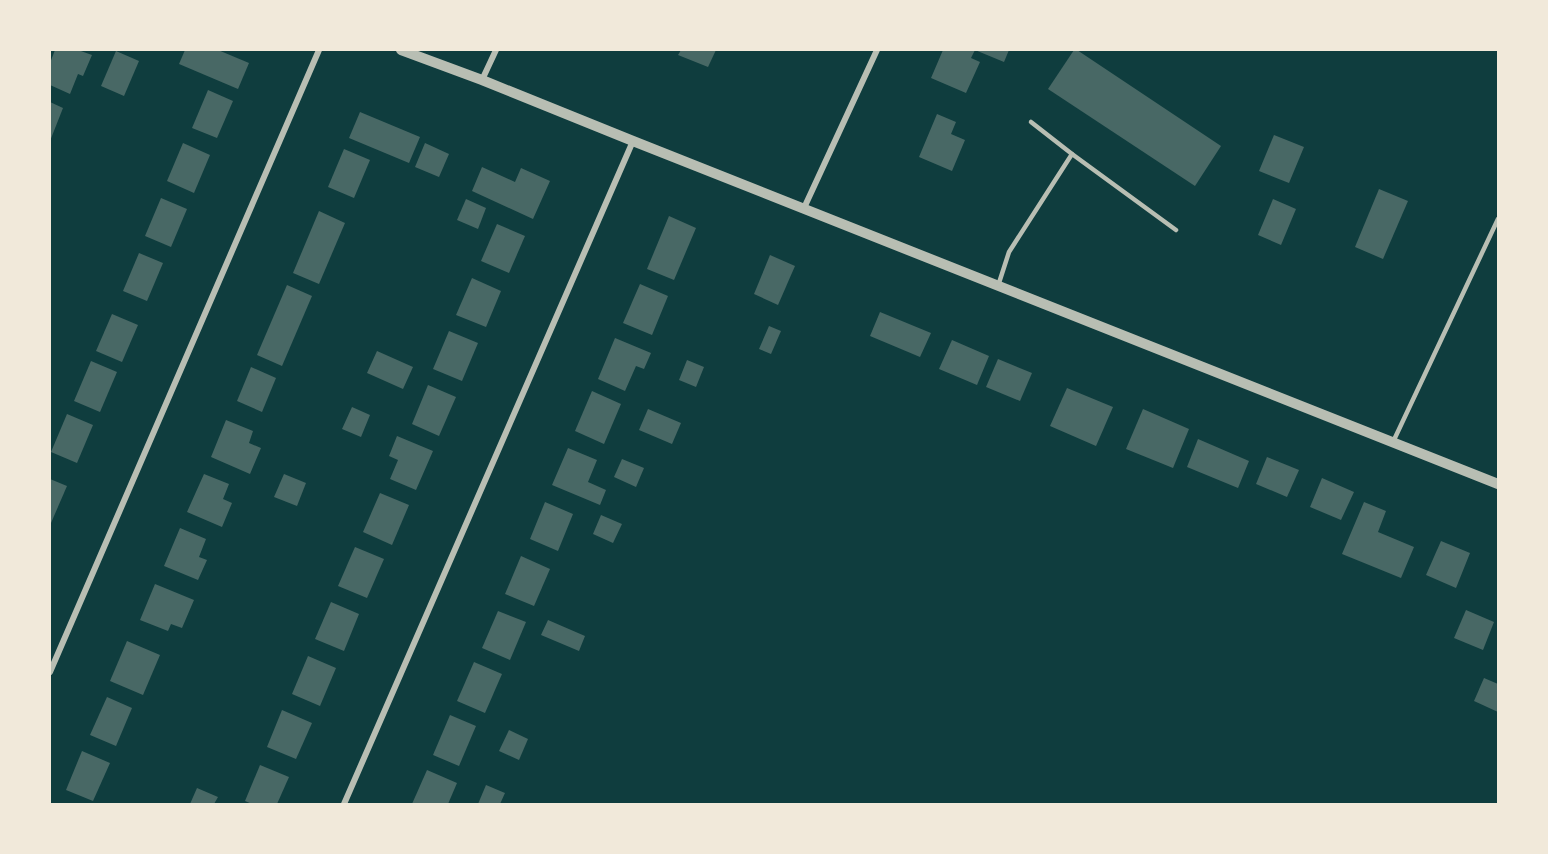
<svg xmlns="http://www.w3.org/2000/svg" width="1548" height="854" viewBox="0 0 1548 854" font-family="Bitter,serif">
	<rect width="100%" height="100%" fill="#0f3d3e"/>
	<g fill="#486865">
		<polygon points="55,50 78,50 92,55 83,76 78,74 70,94 50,85 50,63"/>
		<polygon points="185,50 218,50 249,63 238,89 179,64"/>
		<polygon points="681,50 716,50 708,67 678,55"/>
		<polygon points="943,50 1009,50 1004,62 975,50 971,58 980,62 966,93 931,78"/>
		<polygon points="1074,50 1077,50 1221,146 1195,186 1048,89"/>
		<polygon points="116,51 139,61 124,96 101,86"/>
		<polygon points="208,90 233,101 217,138 192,128"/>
		<polygon points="50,102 63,108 50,141"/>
		<polygon points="360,112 420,137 409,163 349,138"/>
		<polygon points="937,114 956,122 951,134 965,140 952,171 919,157"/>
		<polygon points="1274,135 1304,147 1289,183 1259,171"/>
		<polygon points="183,143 210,155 194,193 167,181"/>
		<polygon points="425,143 449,154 439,177 415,167"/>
		<polygon points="344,149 370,160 354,198 328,187"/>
		<polygon points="482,167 515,182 521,168 550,181 533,219 472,191"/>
		<polygon points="1379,189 1408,201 1383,259 1355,247"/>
		<polygon points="161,198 187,209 171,247 145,236"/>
		<polygon points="466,199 486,208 478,229 457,220"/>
		<polygon points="1273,199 1296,209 1281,245 1258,235"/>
		<polygon points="319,211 345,223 319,284 293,273"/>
		<polygon points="669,216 696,228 674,280 647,269"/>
		<polygon points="497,224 525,236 509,273 481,261"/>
		<polygon points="139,253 163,263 147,301 123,291"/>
		<polygon points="770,255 795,266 778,305 754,294"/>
		<polygon points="472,278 501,291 486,327 456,315"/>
		<polygon points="640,284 668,296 652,335 623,323"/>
		<polygon points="287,285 312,296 282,366 257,355"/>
		<polygon points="880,312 931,333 920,357 870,336"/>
		<polygon points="112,314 138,325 122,362 96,351"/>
		<polygon points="769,326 781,331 771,354 759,349"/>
		<polygon points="449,331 478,343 462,381 433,369"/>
		<polygon points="615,338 651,353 644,369 636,366 625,391 598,379"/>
		<polygon points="952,340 989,356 977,385 939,369"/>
		<polygon points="377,351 413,367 403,389 367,373"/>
		<polygon points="998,359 1032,373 1020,401 986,387"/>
		<polygon points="687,360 704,367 696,387 679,380"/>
		<polygon points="91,361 117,372 100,412 74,401"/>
		<polygon points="251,367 276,378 262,412 237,401"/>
		<polygon points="428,385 456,397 439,436 412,424"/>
		<polygon points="1067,388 1113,407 1096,446 1050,426"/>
		<polygon points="592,391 621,404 604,444 575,431"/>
		<polygon points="352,407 370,415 361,437 342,429"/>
		<polygon points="648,409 681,423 672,444 639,430"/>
		<polygon points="1143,409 1189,429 1173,468 1126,449"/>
		<polygon points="67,414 93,425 77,463 51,452"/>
		<polygon points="226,420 253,431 249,443 261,448 250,474 211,457"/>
		<polygon points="397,436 433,451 416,490 390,479 398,460 389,456"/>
		<polygon points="1198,439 1249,461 1238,488 1187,467"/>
		<polygon points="568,448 597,460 588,482 606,490 600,505 552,485"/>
		<polygon points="1267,457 1299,470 1287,497 1256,484"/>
		<polygon points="622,459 644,468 636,487 614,477"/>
		<polygon points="204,474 229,484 223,499 232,503 222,527 187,512"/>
		<polygon points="284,474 306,483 297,506 274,497"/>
		<polygon points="1322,478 1354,492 1341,520 1310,507"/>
		<polygon points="50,479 67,486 51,523 50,522"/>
		<polygon points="380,493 409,505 392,545 363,532"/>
		<polygon points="545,502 573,514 558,551 530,539"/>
		<polygon points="1364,502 1386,511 1378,532 1414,547 1401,578 1342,554"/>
		<polygon points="601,515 622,524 613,543 593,534"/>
		<polygon points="180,528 206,539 199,557 207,560 198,580 164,566"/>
		<polygon points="1441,541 1470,553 1456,588 1426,575"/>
		<polygon points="355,547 384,559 367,598 338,586"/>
		<polygon points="521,556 550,569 534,606 505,594"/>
		<polygon points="155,584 194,600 182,628 171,624 168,631 140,620"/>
		<polygon points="331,602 359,614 344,651 315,639"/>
		<polygon points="1466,610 1494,622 1483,650 1454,638"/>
		<polygon points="498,611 526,622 510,660 482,648"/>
		<polygon points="548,620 585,636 579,651 541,635"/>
		<polygon points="127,641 160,655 143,695 110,681"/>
		<polygon points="308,656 336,668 320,706 292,694"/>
		<polygon points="474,662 502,674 485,713 457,701"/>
		<polygon points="1484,678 1498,684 1498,712 1474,701"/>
		<polygon points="107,697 132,708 116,746 90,735"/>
		<polygon points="282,710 312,723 296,759 267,747"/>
		<polygon points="450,715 476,726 459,766 433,755"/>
		<polygon points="509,730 528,739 519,760 499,751"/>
		<polygon points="82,751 110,763 93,801 66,790"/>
		<polygon points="260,765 289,777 277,804 252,804 245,801"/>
		<polygon points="427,770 457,783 448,804 412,804"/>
		<polygon points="486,785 505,793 500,804 478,804"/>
		<polygon points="197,788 218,797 214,804 190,804"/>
	</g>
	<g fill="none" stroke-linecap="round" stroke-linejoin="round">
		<g stroke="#b8beb3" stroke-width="4.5">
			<polyline points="1031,122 1072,154"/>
			<polyline points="998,286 1009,252 1072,154 1176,230"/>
			<polyline points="1393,442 1498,219"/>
		</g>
		<g stroke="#b8beb3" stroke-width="6">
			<polyline points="482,80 496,50"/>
			<polyline points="804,208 877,50"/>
			<polyline points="50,672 319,50"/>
			<polyline points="344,804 633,141"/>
		</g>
		<polyline stroke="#b8beb3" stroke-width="10" points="401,50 482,80 633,141 1498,484"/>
	</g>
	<rect width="1548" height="854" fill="none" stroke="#f1e9da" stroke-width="102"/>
</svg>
